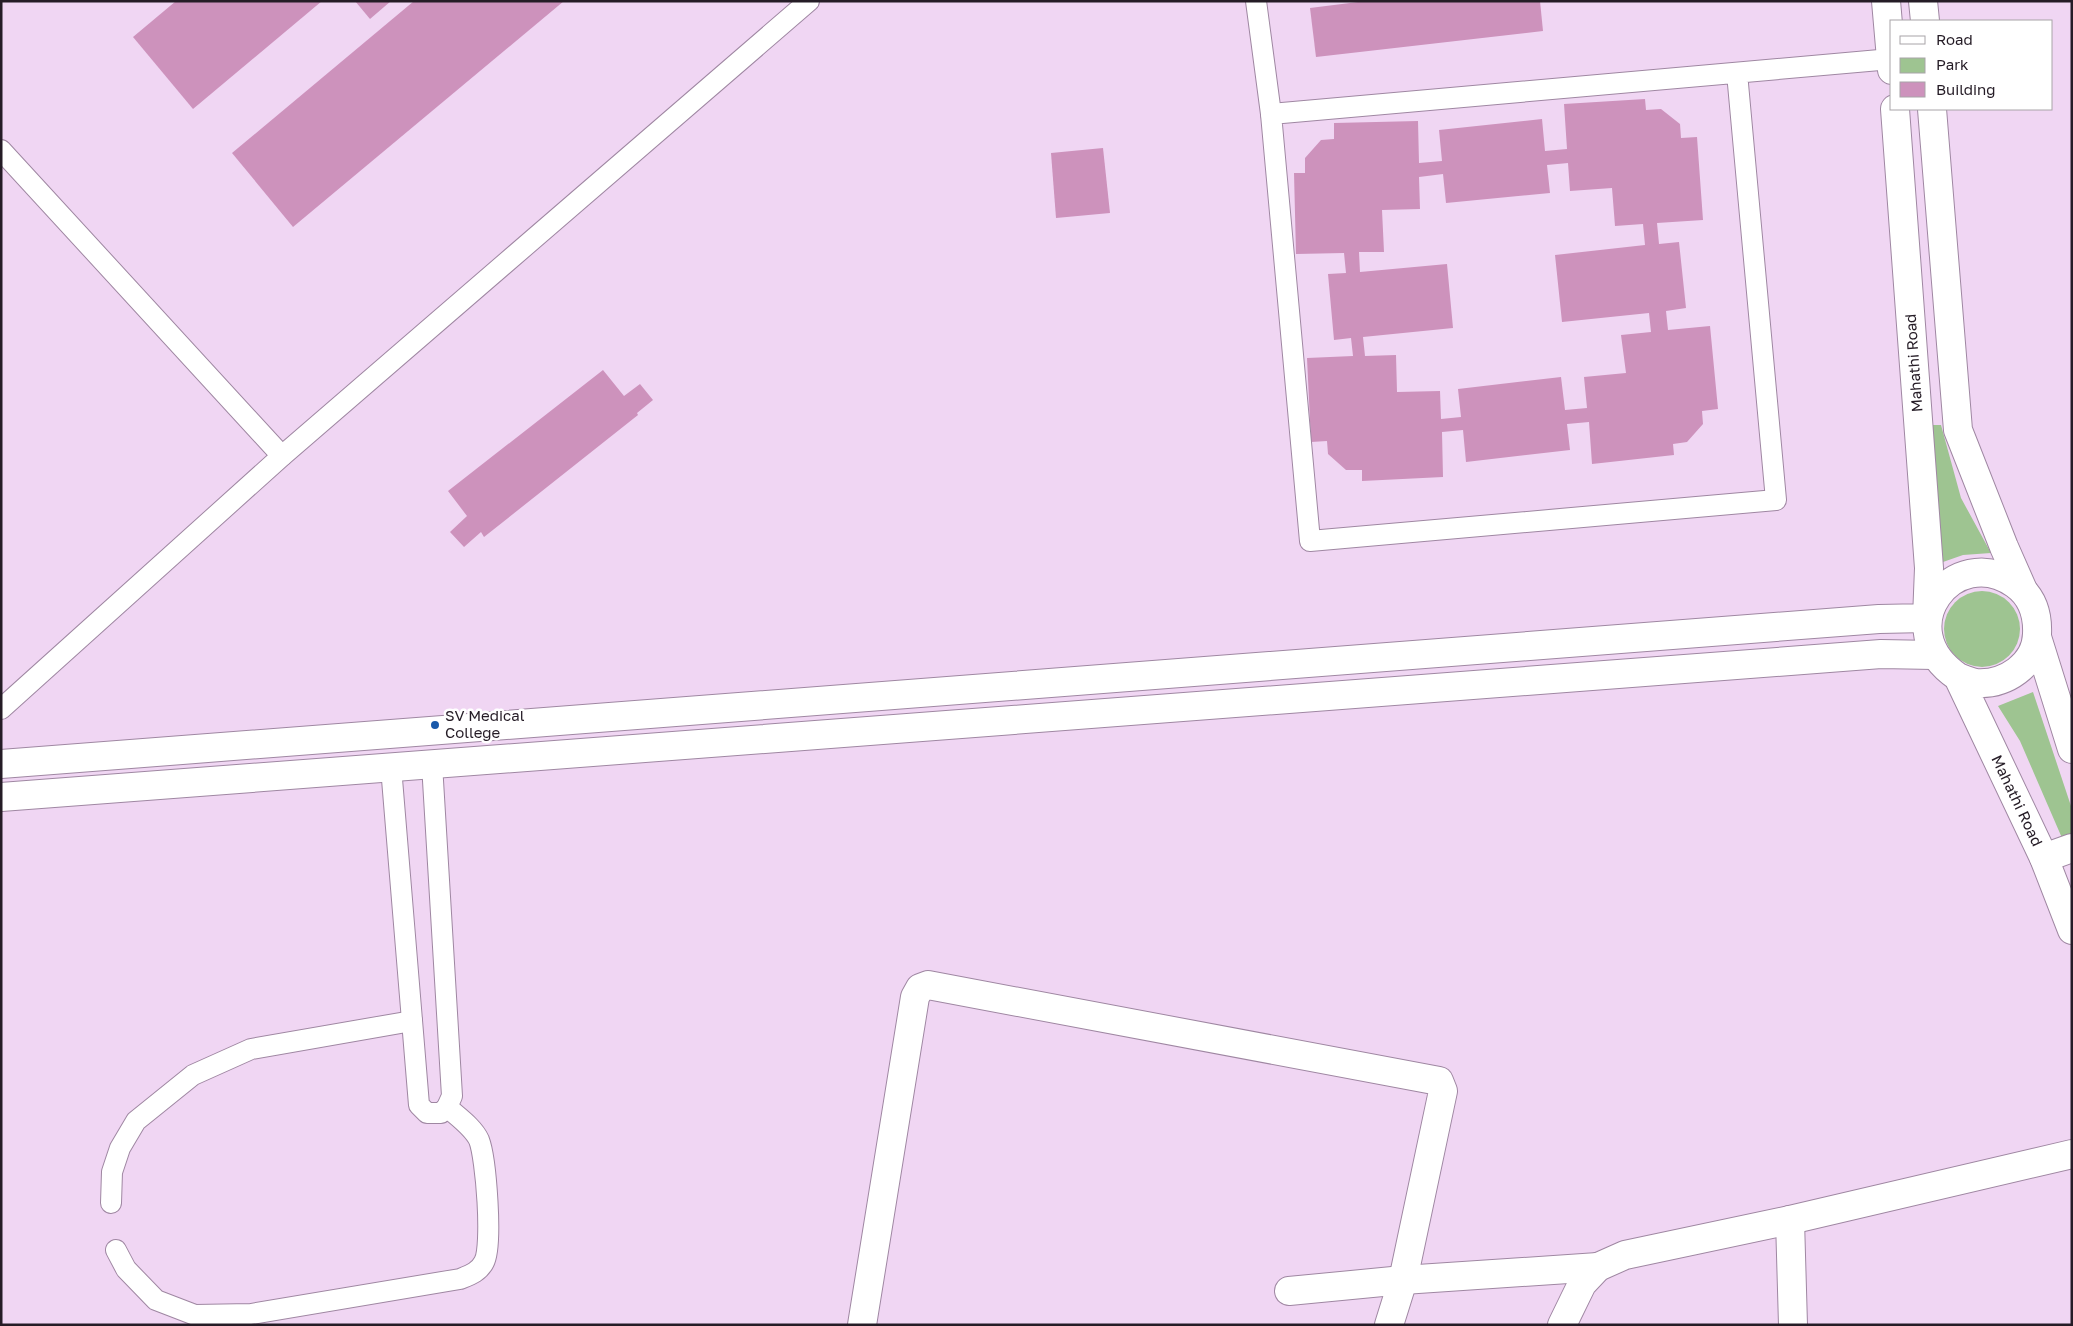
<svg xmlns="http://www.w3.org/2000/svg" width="2073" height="1326" viewBox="0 0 2073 1326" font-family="'Golos Text',sans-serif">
  <rect width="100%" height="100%" fill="#f0d6f3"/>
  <g fill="#9ec491">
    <path d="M1931,425H1941L1961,498L1991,553L1963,555L1943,562Z"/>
    <circle cx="1982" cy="629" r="38"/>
    <path d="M2033,692L2072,809V835L2062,838L2020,741L1998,706Z"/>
  </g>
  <g fill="#cd92bc" fill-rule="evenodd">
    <path d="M176,1H322L193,109L133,37Z"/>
    <path d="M355,1H391L370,19Z"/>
    <path d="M414,1H564L293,227L232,153Z"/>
    <path d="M1366,1H1540L1543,31L1316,57L1310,8Z"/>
    <path d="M1645,99L1646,110L1661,109L1680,124L1681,138L1697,137L1703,220L1657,223L1659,244L1679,242L1686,308L1666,311L1668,330L1710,326L1718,409L1702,411L1703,424L1687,442L1673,444L1674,455L1592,464L1589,422L1567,424L1570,450L1466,462L1463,430L1442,432L1443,477L1362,481V470H1346L1328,454L1327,441L1311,442L1307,358L1353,356L1351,338L1334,340L1328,274L1346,273L1344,253L1296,254L1294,173H1305V158L1321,140L1334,139V123L1418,121L1419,163L1442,161L1439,130L1542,119L1545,151L1567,149L1564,104ZM1568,163L1570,191L1612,188L1615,226L1643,224L1645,245L1555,255L1562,322L1649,313L1651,332L1621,335L1626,373L1584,377L1587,408L1565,410L1561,377L1458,389L1461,417L1441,419L1440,391L1397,392L1396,355L1365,356L1363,337L1453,328L1447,264L1360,272L1359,252H1384L1382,210L1420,209L1419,177L1443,174L1446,203L1550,193L1547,165Z"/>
    <path d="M1103,148L1110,213L1056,218L1051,153Z"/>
    <path d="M603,370L624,396L640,384L653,400L637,413L638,415L484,537L481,532L464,547L450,532L467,516L448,491Z"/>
  </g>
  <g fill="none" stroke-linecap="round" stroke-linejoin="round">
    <g stroke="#9f87a2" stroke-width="22">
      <g id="service">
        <path d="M1256,1L1271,114"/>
        <path d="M1737,73L1776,500L1310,541L1271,114L1891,59"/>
        <path d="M1,150L282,456"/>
        <path d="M1,709L282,456L809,1"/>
        <path d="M391,767L419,1105L427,1113H441L447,1107L452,1096L432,764"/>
        <path d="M111,1203L112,1172L120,1148L136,1121L193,1075L251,1049L412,1021"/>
        <path d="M116,1250L126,1269L156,1300L195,1315L251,1314L460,1279C470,1275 479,1272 484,1262C493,1246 486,1158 479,1140C473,1127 458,1117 447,1107"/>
      </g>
    </g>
    <g stroke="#9f87a2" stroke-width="30">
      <g id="minor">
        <path d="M1790,1220L1793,1325"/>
        <path d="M1289,1291L1403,1280L1598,1267"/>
        <path d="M862,1325L915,997L920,988L928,985L1439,1081L1443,1091L1403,1280L1389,1325"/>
        <path d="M1562,1325L1582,1284L1598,1267L1625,1255L1790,1220L2072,1154"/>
      </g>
    </g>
    <g stroke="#9f87a2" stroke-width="30">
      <g id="tertiary">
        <path d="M1886,1L1892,70"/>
        <path d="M1923,1L1925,21"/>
        <path d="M1932,109L1958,430L2004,547L2023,590"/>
        <path d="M2037,637L2072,749"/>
        <path id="s1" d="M1958,677C1963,679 1970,682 1976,683C2005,685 2036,665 2037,634C2038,613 2032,596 2015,584C1954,541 1887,629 1958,677L2044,858L2072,930"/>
        <path d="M1,764L1879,619L1927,618L1929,568L1895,109"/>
        <path d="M1,797L1881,654L1934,655"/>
        <path d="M2044,858L2072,848"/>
      </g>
    </g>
    <use href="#service" stroke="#fff" stroke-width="20"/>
    <use href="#minor" stroke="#fff" stroke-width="28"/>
    <use href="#tertiary" stroke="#fff" stroke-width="28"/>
  </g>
  <circle fill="#1959aa" stroke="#fff" stroke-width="2" cx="435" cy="725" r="5"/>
  <g text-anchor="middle" stroke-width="5" stroke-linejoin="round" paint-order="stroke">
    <g font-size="15" fill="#251c26" stroke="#fff">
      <text transform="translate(1914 363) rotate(-94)" y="5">Mahathi Road</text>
      <text dy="5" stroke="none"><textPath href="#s1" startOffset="482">Mahathi Road</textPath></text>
    </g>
    <g font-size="15" fill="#251c26" stroke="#fff" text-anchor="start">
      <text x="445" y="721">SV Medical<tspan x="445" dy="17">College</tspan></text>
    </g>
  </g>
  <rect width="2073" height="1326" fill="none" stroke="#251c26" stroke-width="5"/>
  <rect x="1890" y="20" width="162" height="90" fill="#ffffff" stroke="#a8a4a8"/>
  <rect x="1900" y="36" width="25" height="8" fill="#ffffff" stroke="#a8a4a8"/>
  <text x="1936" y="45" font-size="15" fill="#251c26">Road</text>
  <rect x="1900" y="58" width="25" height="15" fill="#9ec491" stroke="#a8a4a8"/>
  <text x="1936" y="70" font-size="15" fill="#251c26">Park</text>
  <rect x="1900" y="82" width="25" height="15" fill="#cd92bc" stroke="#a8a4a8"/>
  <text x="1936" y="95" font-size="15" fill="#251c26">Building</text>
</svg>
